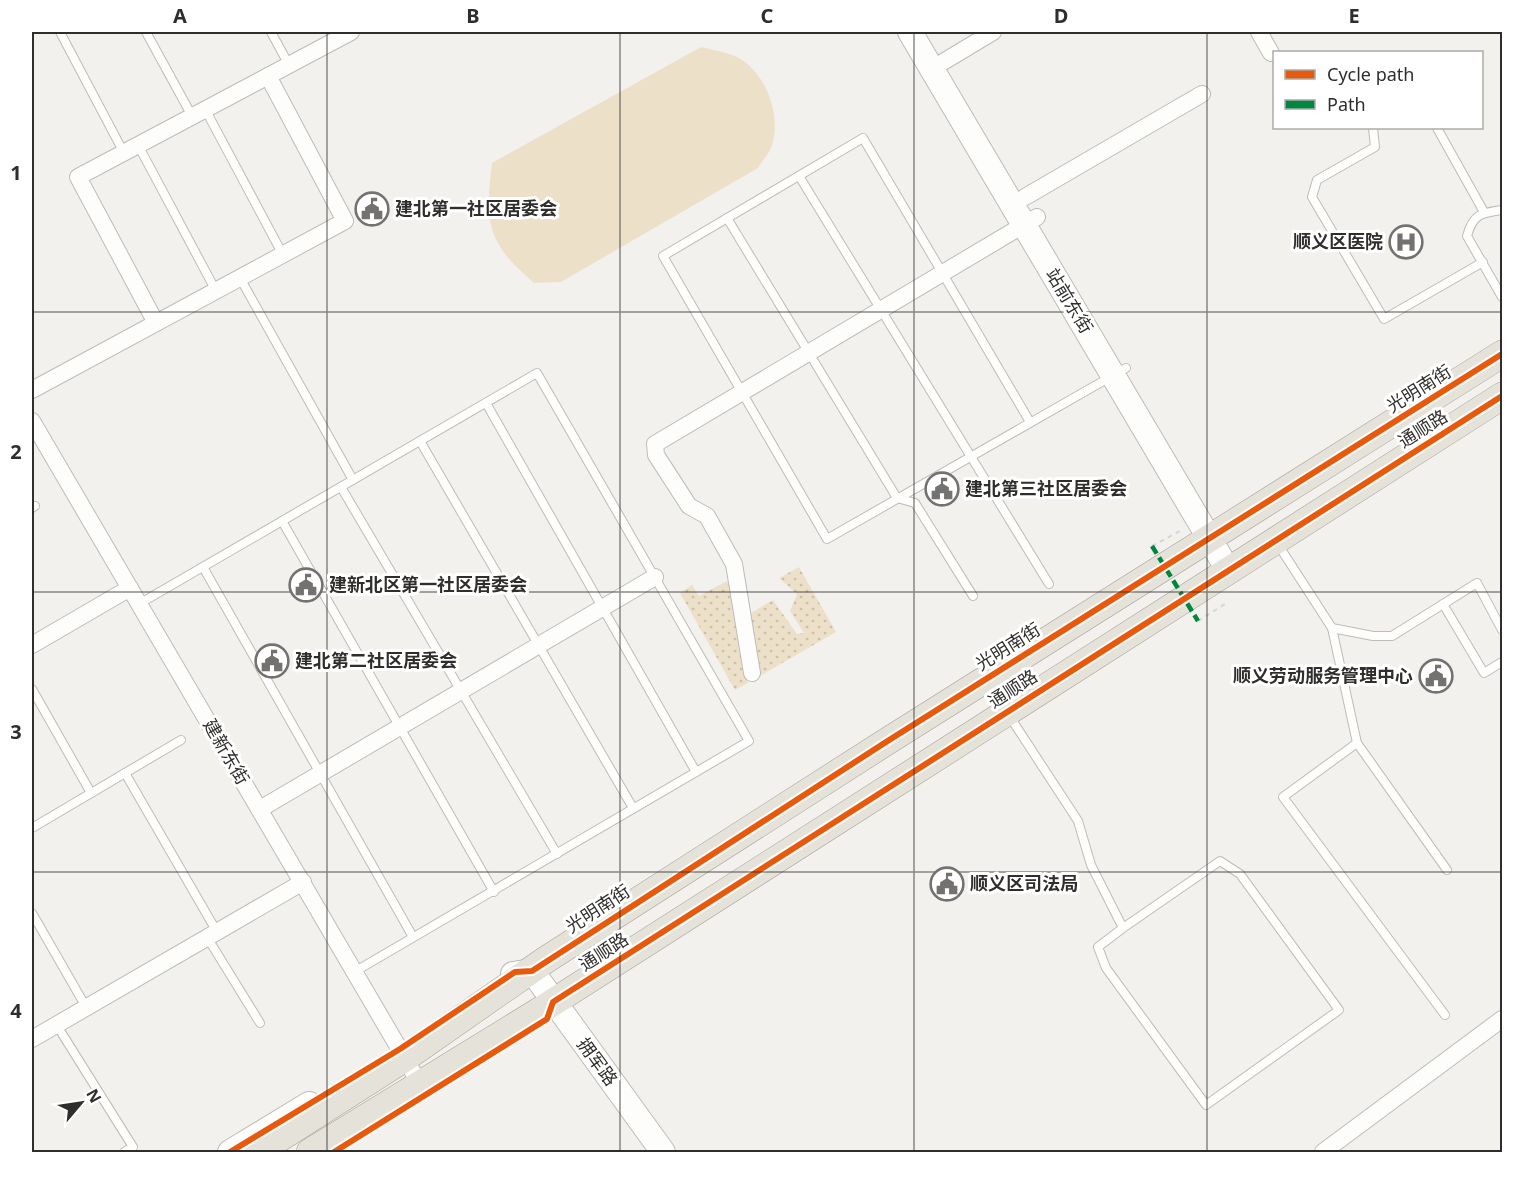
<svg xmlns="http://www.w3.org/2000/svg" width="1534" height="1184" viewBox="0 0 1534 1184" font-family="'Noto Sans','Noto Sans SC',sans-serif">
  <defs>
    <pattern id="garden-dots" width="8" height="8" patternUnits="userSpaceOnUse" patternTransform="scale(1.5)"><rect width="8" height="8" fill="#ede0c9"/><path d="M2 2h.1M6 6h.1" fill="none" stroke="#ccc0ad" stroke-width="1.8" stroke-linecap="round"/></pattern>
  </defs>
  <rect width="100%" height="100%" fill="#f3f1ee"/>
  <path fill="#ede0c9" d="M701,47C713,50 726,52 737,57C765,71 782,115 772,145C770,153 762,161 758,168L561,282L534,283C486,242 485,223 492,163Z"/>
  <g fill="url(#garden-dots)">
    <path d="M799,567L836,632L758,677L751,613L773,600L797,634L804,633L790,611L797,594L779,578Z"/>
    <path d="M727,581L738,611L748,683L735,690L680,593L692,585L699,596Z"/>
  </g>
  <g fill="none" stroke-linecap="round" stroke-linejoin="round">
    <g stroke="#bebcba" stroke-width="10">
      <g id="lane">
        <path d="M60,32L124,153"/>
        <path d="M146,32L192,116"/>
        <path d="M271,32L289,65"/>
        <path d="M205,109L283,255"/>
        <path d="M1373,128L1375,147L1317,180L1312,197L1384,319L1483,262"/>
        <path d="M1437,128L1484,212"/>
        <path d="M138,145L216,291"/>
        <path d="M799,176L1049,584"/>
        <path d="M1502,210C1481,213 1473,214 1467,236L1502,297"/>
        <path d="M727,218L897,498L915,503L973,596"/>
        <path d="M240,278L353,480"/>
        <path d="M486,403L696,772"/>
        <path d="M1030,422L863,138L663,256L827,539L1126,368"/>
        <path d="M420,441L633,808"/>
        <path d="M341,487L557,854"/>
        <path d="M32,508L35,506"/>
        <path d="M282,521L494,892"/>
        <path d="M1277,543L1332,628L1373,636H1392L1477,583L1502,630"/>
        <path d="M203,567L413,937"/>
        <path d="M139,604L537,373L749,741L354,972"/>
        <path d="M1443,604L1484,673L1502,662"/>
        <path d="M1332,628L1357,743L1283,797L1445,1015"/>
        <path d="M32,689L91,793"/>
        <path d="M1008,714L1078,821L1091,865L1123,928L1098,947L1106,968L1206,1105L1339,1010L1240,874L1220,861L1123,928"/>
        <path d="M1357,743L1447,870"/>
        <path d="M125,773L217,932"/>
        <path d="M32,828L181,740"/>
        <path d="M32,913L86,1007"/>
        <path d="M207,937L260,1023"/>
        <path d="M56,1024L133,1147L124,1152"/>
      </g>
    </g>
    <g stroke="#bebcba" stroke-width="18">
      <g id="street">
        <path d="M1259,32L1271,53"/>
        <path d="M943,62L993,32"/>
        <path d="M1025,197L1202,94"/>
        <path d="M156,323L78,177L351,32"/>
        <path d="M32,390L345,221L268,76"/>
        <path d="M32,421L424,1091"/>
        <path d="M32,645L130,588"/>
        <path d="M752,673L734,564L707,516L689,506L656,455L655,444L1037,217"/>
        <path d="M260,809L655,577"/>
        <path d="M32,1039L303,882"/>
        <path d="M1323,1152L1502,1019"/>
      </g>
    </g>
    <g stroke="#bebcba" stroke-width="26">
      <g id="secondary">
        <path d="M910,32L1228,570"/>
        <path d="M513,974L532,971L663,1152"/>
        <path d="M230,1152L309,1104"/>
      </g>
    </g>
    <g stroke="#a8a194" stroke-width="28">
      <g id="primary">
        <path d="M258,1152L405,1058L547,959L886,742L1502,354"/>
        <path d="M310,1152L541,1010L1502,396"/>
      </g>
    </g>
    <g stroke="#d6d6d4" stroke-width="2" stroke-dasharray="4.5 4.5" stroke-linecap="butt">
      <path d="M1152,546L1180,531"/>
      <path d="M1198,621L1225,604"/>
    </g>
    <use href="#lane" stroke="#fdfdfc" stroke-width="8"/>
    <use href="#street" stroke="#fdfdfc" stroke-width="16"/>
    <use href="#secondary" stroke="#fdfdfc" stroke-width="24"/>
    <use href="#primary" stroke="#e5e2da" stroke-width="27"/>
    <path stroke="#00873e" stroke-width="4.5" stroke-dasharray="9 4.5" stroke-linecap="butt" d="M1152,546L1198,621"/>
    <g stroke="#fff" stroke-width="10">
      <g id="cycleway">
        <path d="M230,1152L400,1049L515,972L532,971L886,742L1502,354"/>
        <path d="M334,1152L547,1019L553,1002L1502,396"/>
      </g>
    </g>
    <use href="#cycleway" stroke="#e8590c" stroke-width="6"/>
  </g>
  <path fill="none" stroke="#2f2e2c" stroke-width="1.5" stroke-opacity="0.55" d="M327,32V1152M620,32V1152M914,32V1152M1207,32V1152M32,312H1502M32,592H1502M32,872H1502"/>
  <defs>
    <g id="civic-ring" transform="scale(1.725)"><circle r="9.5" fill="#fff" stroke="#747270" stroke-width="1.5"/><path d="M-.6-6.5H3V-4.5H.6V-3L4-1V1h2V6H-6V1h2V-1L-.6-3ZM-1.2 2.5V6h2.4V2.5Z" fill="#747270"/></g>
    <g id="hospital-ring" transform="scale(1.725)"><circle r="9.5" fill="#fff" stroke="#747270" stroke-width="1.5"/><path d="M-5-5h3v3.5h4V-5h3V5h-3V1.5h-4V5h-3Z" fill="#747270"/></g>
  </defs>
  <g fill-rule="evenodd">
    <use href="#civic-ring" x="372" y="209"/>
    <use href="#hospital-ring" x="1406" y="242"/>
    <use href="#civic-ring" x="942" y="489"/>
    <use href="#civic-ring" x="306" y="585"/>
    <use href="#civic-ring" x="272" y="661"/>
    <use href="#civic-ring" x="1436" y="676"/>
    <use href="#civic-ring" x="947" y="884"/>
  </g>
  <g text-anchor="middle" stroke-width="6" stroke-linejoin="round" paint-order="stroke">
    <g font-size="18" font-weight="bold" fill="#2f2e2c" stroke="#fff" text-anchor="start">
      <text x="395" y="215">建北第一社区居委会</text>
      <text x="1383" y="248" text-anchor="end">顺义区医院</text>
      <text x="965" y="495">建北第三社区居委会</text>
      <text x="329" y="591">建新北区第一社区居委会</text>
      <text x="295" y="667">建北第二社区居委会</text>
      <text x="1413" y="682" text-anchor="end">顺义劳动服务管理中心</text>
      <text x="970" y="890">顺义区司法局</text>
    </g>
    <g font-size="18" fill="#2f2e2c" stroke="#fff">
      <text transform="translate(1069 301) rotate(59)" y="6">站前东街</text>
      <text transform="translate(1419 389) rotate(-32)" y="6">光明南街</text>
      <text transform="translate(1423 429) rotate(-32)" y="6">通顺路</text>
      <text transform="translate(1008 647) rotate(-32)" y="6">光明南街</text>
      <text transform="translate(1013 689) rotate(-33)" y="6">通顺路</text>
      <text transform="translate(226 752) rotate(60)" y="6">建新东街</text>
      <text transform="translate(598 909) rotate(-33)" y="6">光明南街</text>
      <text transform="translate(604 952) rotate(-33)" y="6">通顺路</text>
      <text transform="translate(597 1062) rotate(54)" y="6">拥军路</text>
    </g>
  </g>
  <rect width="1534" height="1184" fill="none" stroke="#ffffff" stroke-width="66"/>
  <rect x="1273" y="51" width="210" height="78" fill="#ffffff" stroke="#acabab" stroke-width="1.5"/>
  <rect x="1285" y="70" width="30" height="9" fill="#e8590c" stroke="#acabab" stroke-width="1.5"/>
  <text x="1327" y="81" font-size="18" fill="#2f2e2c">Cycle path</text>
  <rect x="1285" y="100" width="30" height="9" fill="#00873e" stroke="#acabab" stroke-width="1.5"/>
  <text x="1327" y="111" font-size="18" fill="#2f2e2c">Path</text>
  <g transform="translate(81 1103) rotate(61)" stroke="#ffffff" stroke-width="4.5" paint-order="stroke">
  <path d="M0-4.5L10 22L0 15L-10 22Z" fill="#2f2e2c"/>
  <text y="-9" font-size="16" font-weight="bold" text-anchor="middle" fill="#2f2e2c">N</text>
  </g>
  <rect x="33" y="33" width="1468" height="1118" fill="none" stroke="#2f2e2c" stroke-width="2"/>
  <g font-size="20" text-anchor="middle" font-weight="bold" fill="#2f2e2c">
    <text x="180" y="23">A</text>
    <text x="473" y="23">B</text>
    <text x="767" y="23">C</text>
    <text x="1061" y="23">D</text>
    <text x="1354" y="23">E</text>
    <text x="16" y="180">1</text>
    <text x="16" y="459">2</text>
    <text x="16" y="739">3</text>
    <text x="16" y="1018">4</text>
  </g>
</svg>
